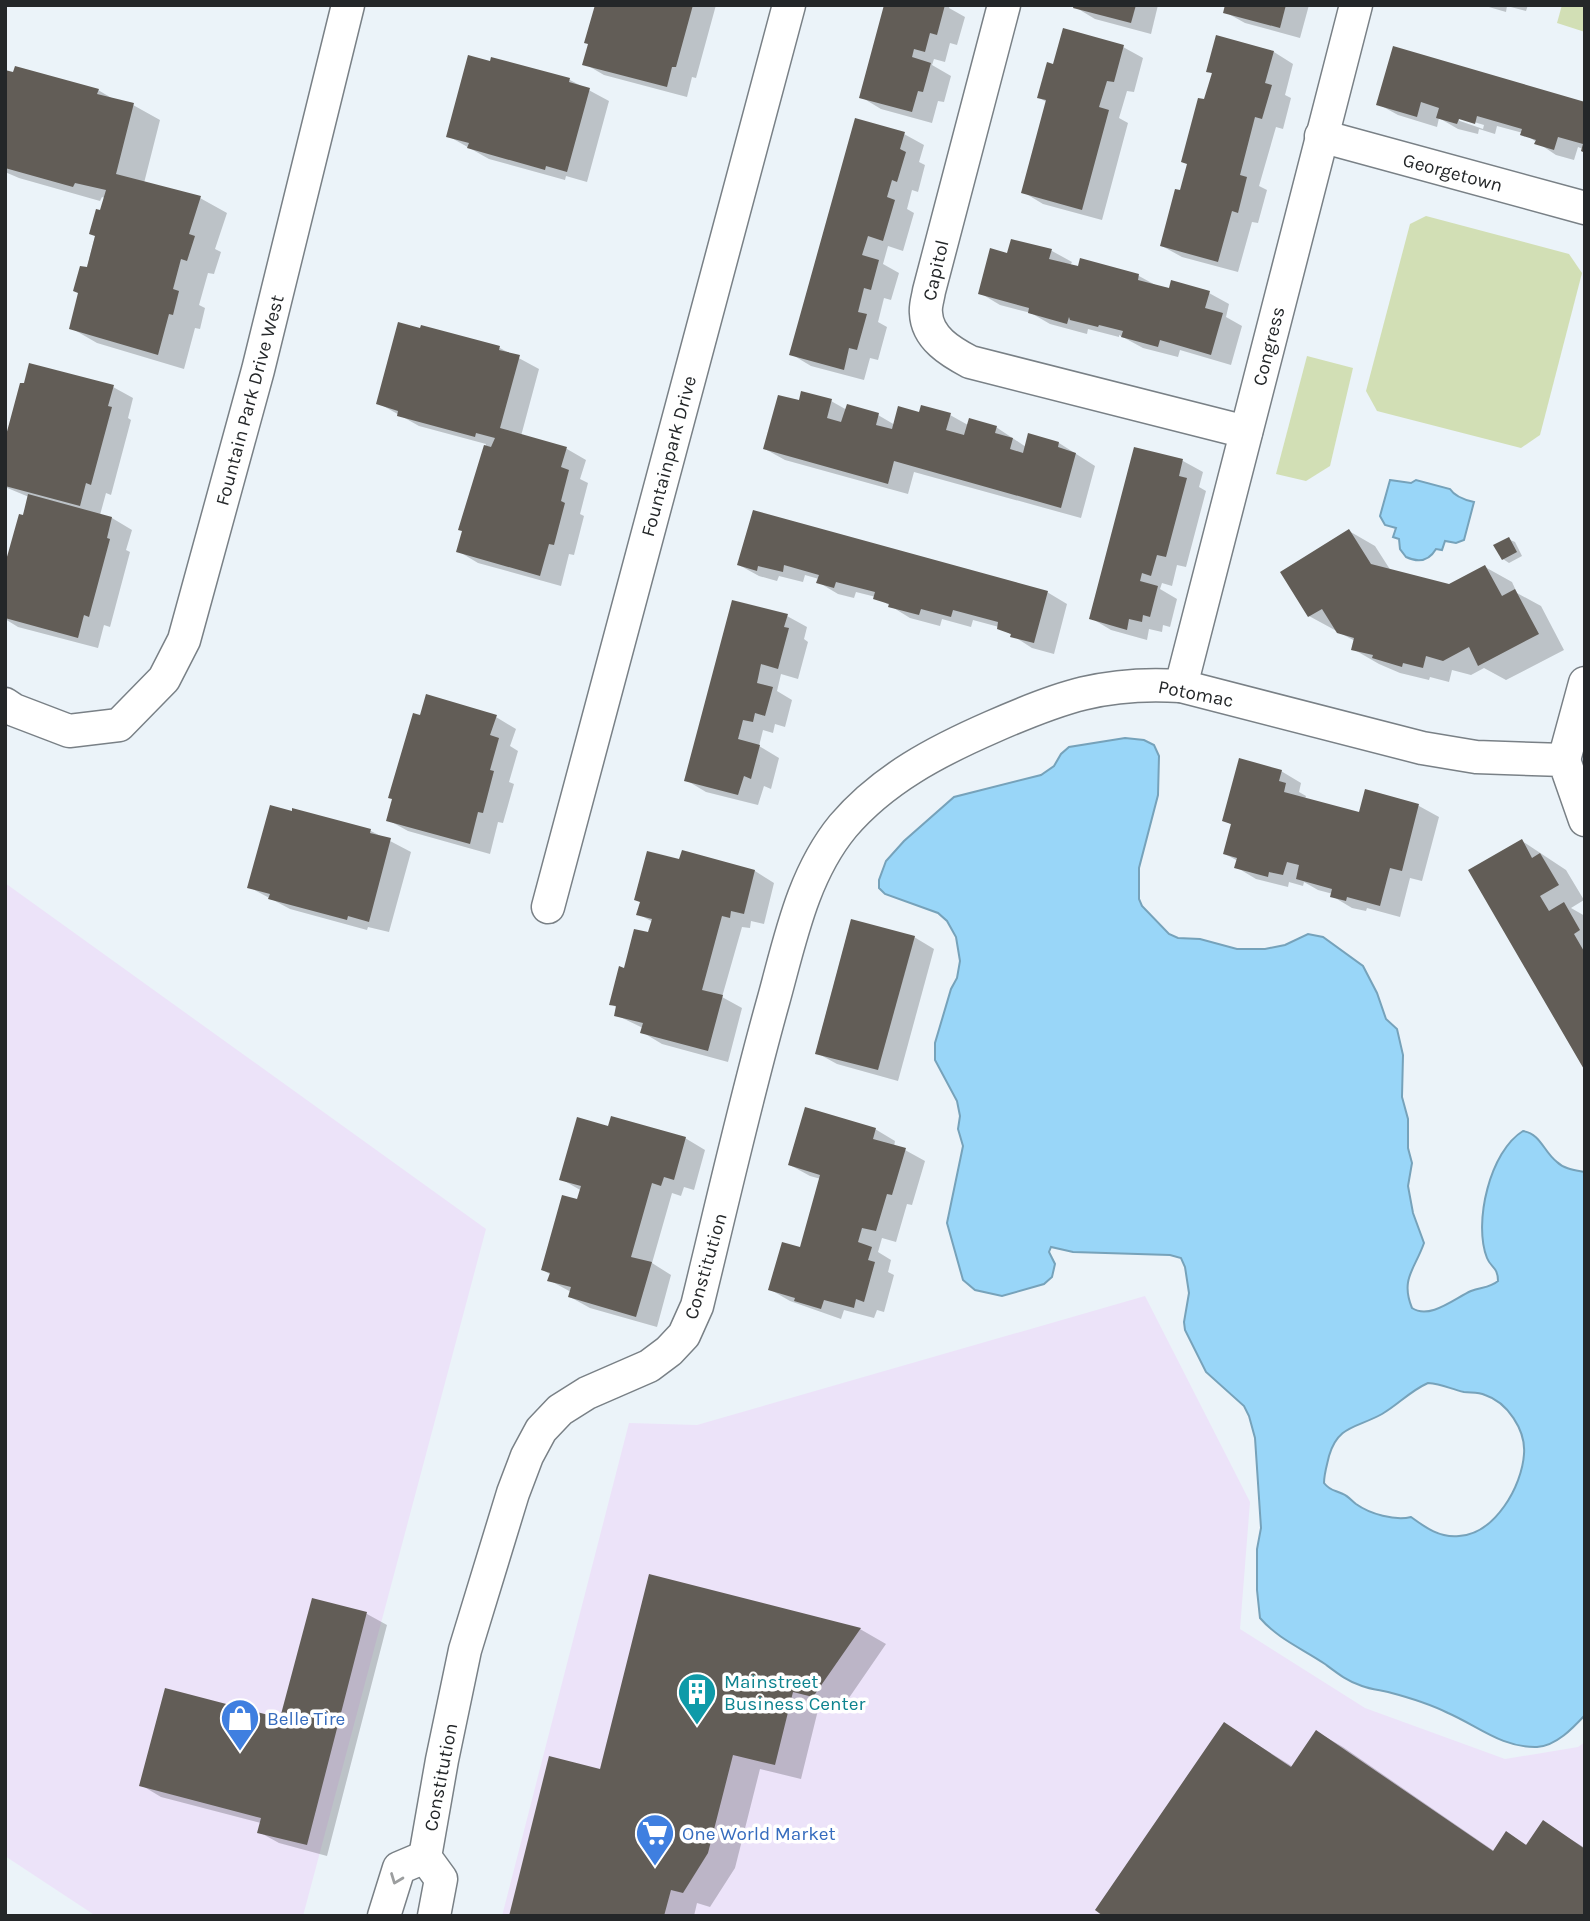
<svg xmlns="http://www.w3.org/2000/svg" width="1590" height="1921" viewBox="0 0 1590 1921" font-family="Karla,sans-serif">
  <rect width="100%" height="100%" fill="#ebf3f9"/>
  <g fill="#ece3f9">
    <path d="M5,883L486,1229L303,1916H96L5,1856Z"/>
    <path d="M1145,1296L1250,1502L1240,1629L1365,1708L1505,1759L1578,1747L1585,1742V1916H502L629,1423L697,1425Z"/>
  </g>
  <g fill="#d2dfb5">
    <path d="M1562,5H1585V32L1557,23Z"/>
    <path d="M1426,216L1569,254L1582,273L1540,435L1521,448L1377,411L1366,391L1410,224Z"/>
    <path d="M1307,356L1353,368L1330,466L1306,481L1276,474Z"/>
  </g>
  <g fill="#99d6f8" stroke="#76a2ba" stroke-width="2" fill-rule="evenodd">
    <path d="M1390,480L1411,483L1416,480L1450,489C1455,497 1465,500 1474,502L1464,540L1456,543L1445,541L1442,550L1436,549C1429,561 1419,563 1406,557L1400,549L1399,539L1393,537L1396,528L1385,525L1380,516Z"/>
    <path d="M1125,738L1144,740L1154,745L1159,756L1158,795L1139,868V899L1142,906L1169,934L1178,938L1200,939L1237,949H1265L1285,945L1308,934L1323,937L1363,966L1377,993L1386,1019L1397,1029L1403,1055L1402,1097L1408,1119V1148L1412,1163L1408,1186L1413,1213L1424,1243C1415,1269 1400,1279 1412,1308C1430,1320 1455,1298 1471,1291C1481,1287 1490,1288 1498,1281C1498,1267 1491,1268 1487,1258C1473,1223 1490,1151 1523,1131C1541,1134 1543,1151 1557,1162C1564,1169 1575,1170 1585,1172V1715C1573,1728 1556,1746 1537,1747C1502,1748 1478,1726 1448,1713C1430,1704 1407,1697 1388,1692C1379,1690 1370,1689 1362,1686C1347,1681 1337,1673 1325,1664C1303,1649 1278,1639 1260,1618L1257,1590V1549L1261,1528L1255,1438L1249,1416L1244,1406L1206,1372L1185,1330L1184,1322L1189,1293L1185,1267L1181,1258L1170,1255L1073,1252L1051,1247L1049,1252L1055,1264L1052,1277L1044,1284L1002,1296L975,1290L963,1280L947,1223L963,1146L958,1129L960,1116L957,1101L935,1060V1043L951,989L957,978L960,961L956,937L947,921L938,913L885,894L879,888V880L886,861L904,841L954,797L1041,775L1054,766L1061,754L1069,747ZM1428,1383C1443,1384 1450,1389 1464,1392C1471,1393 1478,1392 1485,1395C1507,1402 1526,1430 1524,1454C1522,1486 1495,1534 1459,1536C1440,1538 1426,1528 1411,1517C1395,1521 1370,1514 1356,1504C1352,1501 1348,1496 1343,1494C1335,1490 1330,1491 1324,1483C1324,1474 1327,1465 1329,1456C1338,1425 1357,1428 1382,1414C1399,1404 1410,1391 1428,1383Z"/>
  </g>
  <g fill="#0003" fill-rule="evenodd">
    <path d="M596,5H716L696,78L692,77L687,97L604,75L585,64Z"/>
    <path d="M885,5H950L949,8L965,17L957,45L950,43L945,62L934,59L932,65L951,76L944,102L938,101L932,123L881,109L861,97Z"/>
    <path d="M1076,5H1158L1151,34L1095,19L1075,7Z"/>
    <path d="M1227,5H1309L1300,38L1245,23L1225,12Z"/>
    <path d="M1482,5H1528L1526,11L1507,6L1506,12Z"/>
    <path d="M1123,47L1143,58L1134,92L1127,91L1119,118L1128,123L1102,220L1043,204L1023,192L1047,102L1039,98L1055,67Z"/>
    <path d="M1394,48L1585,103L1583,149L1578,147L1574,160L1556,155L1523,133L1497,126L1495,134L1479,129L1478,134L1458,129L1439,118L1437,127L1398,115L1378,104ZM1454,116L1484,125L1483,129L1460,121Z"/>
    <path d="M1274,52L1293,64L1285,95L1291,98L1283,129L1276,127L1259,186L1267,190L1258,223L1252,222L1238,272L1182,257L1162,246L1181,192L1213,74L1208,71Z"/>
    <path d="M492,59L570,80L609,101L587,182L566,176L565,180L489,159L448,136Z"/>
    <path d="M5,72L98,90L115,100L133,105L160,120L144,183L200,198L227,213L215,249L221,252L214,274L208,273L199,305L205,308L200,329L195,328L184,369L97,343L71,328L105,198L102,197L100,201L19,178L5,172Z"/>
    <path d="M904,134L924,145L919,162L925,165L918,192L912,190L907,209L914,213L903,251L888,246L883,264L899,273L891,300L884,298L878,322L887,327L878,360L870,358L864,380L811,366L791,354Z"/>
    <path d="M1012,241L1052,251L1072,262L1070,266L1139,276L1159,287L1209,293L1229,304L1226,317L1242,326L1231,365L1180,350L1178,357L1143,348L1119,335V337L1088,329L1087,334L1050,324L1031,313L1000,305L980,293L1008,255Z"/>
    <path d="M500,348L539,369L521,436L567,449L586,460L580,479L588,483L580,514L584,516L574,555L569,554L561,586L478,563L458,551L464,531L460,529L486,444L419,426L378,403Z"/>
    <path d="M113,387L133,398L128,418L131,420L111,495L106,493L100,515L112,518L132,530L126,550L130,552L110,627L104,625L98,648L18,627L5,619V570L29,497L5,487V446Z"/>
    <path d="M831,401L847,410L878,415L895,425L920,414L950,415L968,425L996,427L1026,447L1059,443L1095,466L1081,518L914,472L908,494L785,460L765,449L800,402Z"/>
    <path d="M1135,449L1183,461L1203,472L1199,487L1206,491L1186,567L1177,565L1172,586L1162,583L1160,589L1177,599L1170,627L1163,625L1162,632L1149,629L1147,640L1111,630L1091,618Z"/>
    <path d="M754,512L1047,592L1067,604L1054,654L1032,648L999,627L973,620L971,627L942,619L940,626L910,618L876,597L856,592L854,598L838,594L818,582L819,579L805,575L803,582L779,576L777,581L759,576L739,565Z"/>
    <path d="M1349,531L1375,546L1391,571L1449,586L1485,567L1512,582L1517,593L1541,606L1564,650L1506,680L1484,668L1471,675L1452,670L1449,682L1430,677L1429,680L1400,673L1379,664L1353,649L1355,641L1309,616Z"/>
    <path d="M1508,539L1515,542L1522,556L1509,563L1503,559Z"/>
    <path d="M787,616L807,627L804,639L808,642L798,679L781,674L777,691L792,700L785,727L775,724L773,733L763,730L759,746L779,758L771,789L764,786L758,805L706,792L686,780Z"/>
    <path d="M496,717L516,729L510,746L518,751L509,782L514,784L503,823L498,822L490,854L408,831L388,820Z"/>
    <path d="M1281,771L1301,783L1299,792L1306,796L1305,799L1360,814L1419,806L1439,817L1422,881L1410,878L1400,917L1367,908L1366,911L1352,908L1332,896L1333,894L1318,890L1304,882L1303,886L1289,882L1288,887L1256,879L1236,867L1238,861L1225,854L1232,825L1224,820Z"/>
    <path d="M294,810L371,831L411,852L389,932L368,927L367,930L290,909L249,887Z"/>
    <path d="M1522,841L1566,870L1584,900L1571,908L1585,916V1068Z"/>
    <path d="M681,862L755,871L774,883L764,924L751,921L750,928L742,927L722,997L742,1008L728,1062L662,1044L642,1032L643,1028L616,1015L618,1008L611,1004L625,970L649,934L653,922L638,914Z"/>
    <path d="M914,937L934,949L898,1081L837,1064L817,1053Z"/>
    <path d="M609,1128L685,1138L705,1150L694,1190L684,1187L681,1196L672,1193L652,1263L671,1275L657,1327L590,1308L570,1297L571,1292L549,1280L551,1275L543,1270L579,1202L582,1191L561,1179Z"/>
    <path d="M875,1129L895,1141L894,1147L905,1150L925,1161L912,1205L907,1204L896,1242L882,1238L878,1252L891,1260L888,1272L894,1275L884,1312L877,1310L874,1318L844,1310L841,1319L790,1301L771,1290L801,1249L821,1179L810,1176L790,1165Z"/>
    <path d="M650,1576L860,1629L886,1644L840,1711L819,1706L801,1779L760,1769L735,1868L710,1907L697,1903L694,1916H511L601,1771Z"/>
    <path d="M313,1600L367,1614L387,1625L327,1856L279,1843L259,1832L261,1823L161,1797L141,1785L281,1721Z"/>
    <path d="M1225,1724L1293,1767L1317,1732L1343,1747L1494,1851L1507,1833L1528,1846L1544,1823L1585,1848V1916H1106Z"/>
  </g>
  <g fill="#625d57">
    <path d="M595,5H693L676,67H672L667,87L582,65L588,44L584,43Z"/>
    <path d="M884,5H945L937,35L930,33L925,52L914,49L912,57L931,63L923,92L918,91L912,112L859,98Z"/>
    <path d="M1074,5H1136L1131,23L1073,8Z"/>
    <path d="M1225,5H1286L1280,28L1223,13Z"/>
    <path d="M1063,28L1124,45L1114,82L1107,81L1099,107L1109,110L1082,210L1021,193L1046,100L1037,98L1047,62L1053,64Z"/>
    <path d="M1216,35L1274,51L1265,83L1272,85L1262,119L1255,117L1240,175L1247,177L1238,213L1232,211L1218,262L1160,246L1175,189L1180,190L1187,164L1181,162L1198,98L1204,99L1212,73L1206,72Z"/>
    <path d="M1393,46L1585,102V153L1581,151L1583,144L1558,137L1554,150L1534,144L1536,140L1520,135L1522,129L1477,116L1475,124L1459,119L1457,124L1436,118L1439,108L1421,102L1417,117L1376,105Z"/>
    <path d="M468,55L490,61L491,57L570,78L569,82L590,88L567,172L546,166L545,170L467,148L469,143L446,137Z"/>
    <path d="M15,66L99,89L97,94L134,103L116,174L201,196L189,234L195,236L187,261L181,259L173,289L179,291L173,315L169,314L158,355L69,329L78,293L73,291L80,266L87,267L95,236L89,234L96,209L100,210L106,190L75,183L73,187L5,168V70L13,72Z"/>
    <path d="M855,118L905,132L900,149L906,152L897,182L892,180L887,197L895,200L883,241L868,236L862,255L879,260L871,290L864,288L858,312L867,314L857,350L849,348L844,370L789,355Z"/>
    <path d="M1011,239L1052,249L1049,259L1078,266L1080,258L1139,274L1138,280L1169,288L1171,280L1210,291L1205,308L1223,313L1211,355L1160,340L1158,347L1121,337L1123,331L1099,325L1098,327L1070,320L1069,317L1067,324L1028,313L1029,308L978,294L990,248L1007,253Z"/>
    <path d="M398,322L420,328L421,325L500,346L499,350L520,355L500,428L567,447L561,467L569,470L561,501L565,503L554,545L549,544L540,576L456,552L462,531L458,530L484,445L491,447L495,438L476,433L475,437L397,416L398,411L376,404Z"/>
    <path d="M29,363L114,385L108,406L112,407L91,485L86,483L80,506L5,486V439L20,383H24Z"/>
    <path d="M801,391L832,399L827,418L841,422L847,404L879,413L876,425L892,429L898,406L919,412L921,405L951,413L946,430L964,435L969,418L997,426L995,433L1013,438L1010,449L1023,453L1028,433L1059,442L1058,447L1076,453L1061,508L894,461L888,484L763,449L778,395L799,400Z"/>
    <path d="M1134,447L1183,459L1179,476L1187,478L1166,557L1157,555L1151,576L1142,573L1140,581L1158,586L1150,617L1143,615L1142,622L1129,619L1127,630L1089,619Z"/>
    <path d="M28,494L112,517L107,538L110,539L89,617L84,615L78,638L5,618V564L19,514L23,515Z"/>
    <path d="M753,510L1048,591L1034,643L1010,637L1011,634L997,629L998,622L953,610L951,617L921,609L919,615L888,607L889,604L873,599L875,592L836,582L834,588L816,583L819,575L784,565L783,572L758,566L757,571L737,565Z"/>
    <path d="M1349,529L1371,564L1449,584L1485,565L1502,596L1515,589L1539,634L1478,666L1469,647L1443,661L1426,656L1423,668L1403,663L1402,667L1372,658L1373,655L1351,650L1354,638L1337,633L1322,609L1308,617L1280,572Z"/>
    <path d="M1509,537L1517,552L1502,560L1493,545Z"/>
    <path d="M732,600L788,614L784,627L789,628L778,669L761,664L757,683L773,687L765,716L755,713L753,722L743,720L738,739L760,745L751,779L744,776L738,795L684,781Z"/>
    <path d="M426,694L497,715L490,735L499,738L490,770L494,771L483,813L478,812L470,844L386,821L392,799L388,798L413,713L420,715Z"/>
    <path d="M1239,758L1282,770L1279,781L1286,783L1284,792L1359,812L1365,789L1419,804L1402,871L1390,868L1380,906L1347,897L1346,901L1330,897L1332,889L1296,879L1299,865L1287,862L1283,875L1269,872L1268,877L1234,868L1237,858L1223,854L1231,824L1222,821Z"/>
    <path d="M270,805L292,811V808L371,829L370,833L391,838L369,922L348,916L347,920L268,899L270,894L247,888Z"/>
    <path d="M1522,839L1532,858L1540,853L1559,885L1540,896L1549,911L1564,902L1580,930L1574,934L1585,953V1071L1468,870Z"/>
    <path d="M682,850L755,870L744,914L731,911L730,918L722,916L702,990L723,995L708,1051L640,1033L643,1023L614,1016L616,1006L609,1005L619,966L624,968L634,929L648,932L652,919L636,915L640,902L634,900L647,851L679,859Z"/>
    <path d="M851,919L915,936L878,1070L815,1054Z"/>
    <path d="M805,1107L876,1128L873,1139L906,1148L892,1195L887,1194L876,1231L862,1228L858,1242L872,1247L868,1260L875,1262L864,1302L856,1299L854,1308L824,1300L821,1309L794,1301L795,1298L768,1290L782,1242L800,1247L820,1175L788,1165Z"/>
    <path d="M611,1116L686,1137L674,1180L664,1177L661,1186L652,1183L631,1257L652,1262L636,1317L568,1297L571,1287L547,1281L550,1273L541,1270L562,1195L577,1199L581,1186L559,1180L577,1117L608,1126Z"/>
    <path d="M649,1574L861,1628L813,1697L793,1692L775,1765L733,1755L708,1853L683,1893L671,1890L664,1916H509L549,1756L600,1769Z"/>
    <path d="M312,1598L367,1612L307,1845L257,1833L261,1818L139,1786L165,1688L280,1718Z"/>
    <path d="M1224,1722L1291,1767L1316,1730L1493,1851L1506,1831L1526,1845L1543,1820L1585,1849V1916H1103L1095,1910Z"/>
  </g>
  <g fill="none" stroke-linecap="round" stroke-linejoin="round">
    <g stroke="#798086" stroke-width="35">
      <g id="minor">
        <path d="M1004,5L929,291C928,298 925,306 926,313C927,338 951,352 970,362L1246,432"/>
        <path d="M1321,136L1585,208"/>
        <path d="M1181,686L1356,5"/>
        <path d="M5,704L14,710L69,731L119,725L164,679L184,640L258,370L348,5"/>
        <path d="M1564,760L1585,683"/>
        <path d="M548,907L789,5"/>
        <path d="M384,1916L399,1868L425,1857"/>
        <path d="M434,1916L441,1879L425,1857L442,1760L465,1650L513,1493L527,1456L541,1430L560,1410L587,1393L649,1366L669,1351L684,1335L697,1306C722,1204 745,1102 773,1002C790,941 802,876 843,826C883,779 937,751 992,727C1060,697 1105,681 1181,686L1422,748L1476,757L1564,760L1585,820"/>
      </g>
    </g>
    <use href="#minor" stroke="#fff" stroke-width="32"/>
  </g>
  <defs><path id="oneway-chevron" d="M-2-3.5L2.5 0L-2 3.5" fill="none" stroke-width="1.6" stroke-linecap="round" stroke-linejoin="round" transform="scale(1.75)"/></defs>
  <use stroke="#9c9e9f" href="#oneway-chevron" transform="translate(396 1879) rotate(111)"/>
  <defs>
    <g id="building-pin" transform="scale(2.0125)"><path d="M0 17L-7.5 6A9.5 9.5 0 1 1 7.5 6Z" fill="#0f9aa8" stroke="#fff"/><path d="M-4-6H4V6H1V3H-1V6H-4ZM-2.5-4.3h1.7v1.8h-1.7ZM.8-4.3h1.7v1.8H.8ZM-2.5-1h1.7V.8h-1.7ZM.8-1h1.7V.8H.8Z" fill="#fff"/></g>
    <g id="shop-pin" transform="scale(2.0125)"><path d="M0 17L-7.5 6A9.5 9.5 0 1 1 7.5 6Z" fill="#3f7fe0" stroke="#fff"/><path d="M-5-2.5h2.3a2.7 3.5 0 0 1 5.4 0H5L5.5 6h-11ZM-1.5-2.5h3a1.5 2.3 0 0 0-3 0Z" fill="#fff"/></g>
    <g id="supermarket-pin" transform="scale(2.0125)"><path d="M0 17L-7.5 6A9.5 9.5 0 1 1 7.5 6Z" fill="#3f7fe0" stroke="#fff"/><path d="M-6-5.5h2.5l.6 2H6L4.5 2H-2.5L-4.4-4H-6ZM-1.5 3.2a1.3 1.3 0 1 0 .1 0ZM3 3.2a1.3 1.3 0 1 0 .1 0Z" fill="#fff"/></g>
  </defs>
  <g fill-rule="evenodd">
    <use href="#building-pin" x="697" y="1692"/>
    <use href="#shop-pin" x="240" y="1718"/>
    <use href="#supermarket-pin" x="655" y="1833"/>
  </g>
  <g text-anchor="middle" stroke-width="7" stroke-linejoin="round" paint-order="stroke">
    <g font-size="19" fill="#242729" stroke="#fff">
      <text transform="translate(1453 172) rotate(15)" y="7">Georgetown</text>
      <text transform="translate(935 270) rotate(-77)" y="7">Capitol</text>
      <text transform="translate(1268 346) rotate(-76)" y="7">Congress</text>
      <text transform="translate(249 400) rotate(-75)" y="7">Fountain Park Drive West</text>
      <text transform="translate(668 456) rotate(-75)" y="7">Fountainpark Drive</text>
      <text transform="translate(1196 693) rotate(11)" y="7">Potomac</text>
      <text transform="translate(705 1266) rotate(-74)" y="7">Constitution</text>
      <text transform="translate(440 1777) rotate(-79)" y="7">Constitution</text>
    </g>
    <g font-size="19" fill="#0d838f" stroke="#fff" text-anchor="start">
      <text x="724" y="1688">Mainstreet<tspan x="724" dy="22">Business Center</tspan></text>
    </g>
    <g font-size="19" fill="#366cbe" stroke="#fff" text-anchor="start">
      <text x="267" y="1725">Belle Tire</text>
      <text x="682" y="1840">One World Market</text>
    </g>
  </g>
  <rect width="1590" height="1921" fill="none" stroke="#242729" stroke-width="14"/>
</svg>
